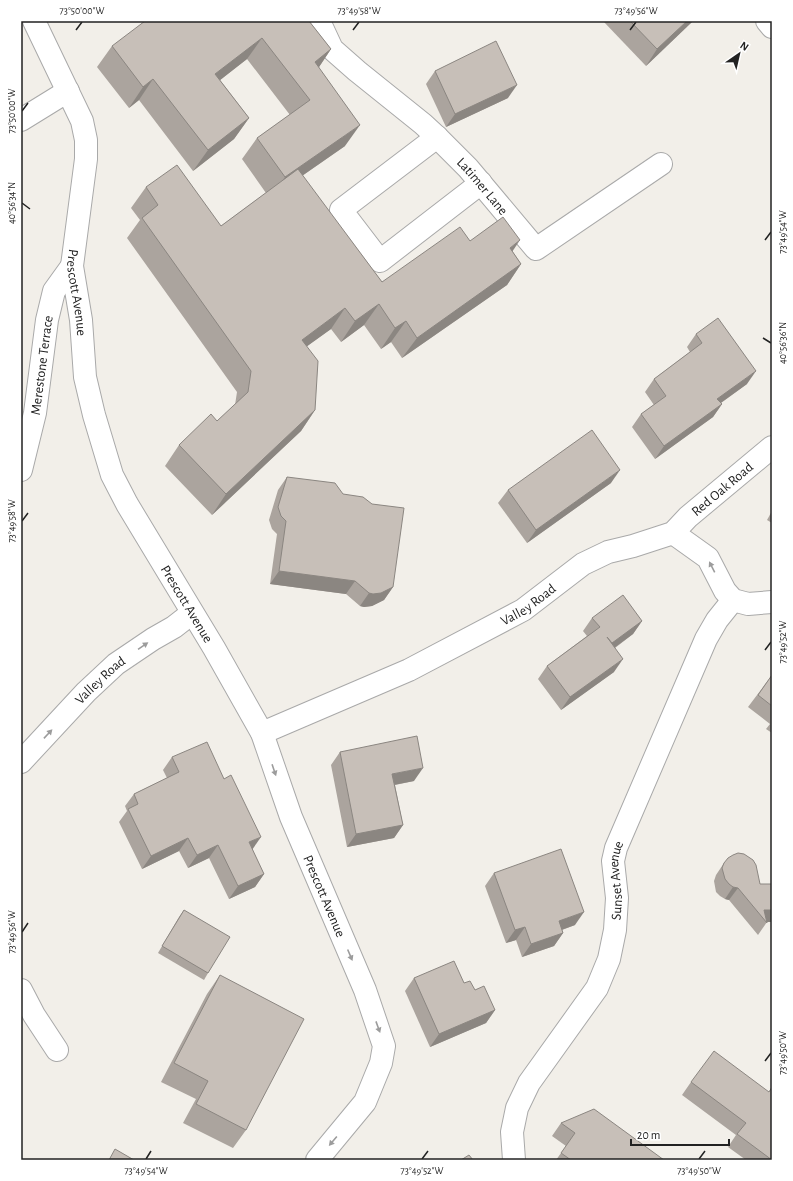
<svg xmlns="http://www.w3.org/2000/svg" width="793" height="1181" viewBox="0 0 793 1181" font-family="'Alegreya Sans',sans-serif">
  <rect width="100%" height="100%" fill="#f2efe9"/>
  <g fill="none" stroke-linecap="round" stroke-linejoin="round">
    <g stroke="#a9a9a9" stroke-width="24">
      <g id="minor">
        <path id="s1" d="M34,21L82,121L86,140V159L72,266L81,320L85,377L94,415L112,475L127,504L214,648L262,733L291,817L365,990L384,1046L381,1063L365,1102L317,1160"/>
        <path id="s2" d="M319,21L332,49L357,71L423,124L437,137L468,168L536,249L661,164"/>
        <path d="M767,21L772,27"/>
        <path d="M21,120L68,91"/>
        <path d="M437,137L341,210L380,261L481,183"/>
        <path id="s3" d="M21,470L35,413L47,320L54,291L72,266"/>
        <path d="M673,533L708,558L725,591L733,600L748,604L772,602"/>
        <path id="s4" d="M262,733L409,670L523,610L583,564L608,552L633,546L673,533L688,517L772,447"/>
        <path id="s5" d="M21,762L86,692L116,664L153,639L174,627L192,613"/>
        <path d="M21,990L34,1015L57,1050"/>
        <path id="s6" d="M514,1160L512,1132L517,1108L529,1083L597,988L609,959L615,930L617,898L613,861L616,848L706,639L717,620L733,600"/>
      </g>
    </g>
    <use href="#minor" stroke="#fff" stroke-width="22"/>
  </g>
  <g fill="#aba49e">
    <path d="M309,21L331,49L319,67L345,146L302,176L382,282L470,241L513,252L521,264L507,285L402,358L391,342L381,349L364,325L341,342L331,329L307,346L315,410L301,431L212,515L165,466L179,445L217,421L235,405L237,392L127,238L140,220L131,208L146,187L221,226L266,193L242,159L257,138L290,115L247,59L220,80L249,118L234,139L193,171L139,100L129,108L97,67L112,46Z"/>
    <path d="M603,21H693L646,66Z"/>
    <path d="M435,71L508,98L446,127L426,84Z"/>
    <path d="M696,334L747,384L721,403L722,404L713,417L655,459L632,427L641,414L654,405L645,392L654,379L690,352L687,347Z"/>
    <path d="M287,477L393,587L384,600L372,606L364,607L360,606L346,594L270,584L277,534L272,529L269,520L278,490Z"/>
    <path d="M611,483L527,543L498,503L508,490Z"/>
    <path d="M772,511V523L767,520Z"/>
    <path d="M592,618L642,621L633,634L615,648L614,672L561,710L538,679L547,666L587,636L583,631Z"/>
    <path d="M772,675V733L766,729L770,724L748,707Z"/>
    <path d="M340,752L414,781L395,785L403,825L394,838L347,847L331,765Z"/>
    <path d="M172,757L252,849L264,874L255,887L229,899L209,858L188,868L179,851L142,869L119,822L127,811L125,806L134,794L167,778L163,770Z"/>
    <path d="M724,863L760,884H772V922H767L758,935L729,900L725,899L720,896L716,892L714,881L716,875Z"/>
    <path d="M494,873L575,925L562,930L563,933L554,946L522,957L516,940L506,943L485,886Z"/>
    <path d="M184,910L208,973L204,980L158,953L179,917Z"/>
    <path d="M220,975L246,1130L233,1148L183,1123L196,1099L161,1082L207,994Z"/>
    <path d="M414,978L464,983L475,990L495,1010L486,1023L430,1047L405,991Z"/>
    <path d="M691,1082L769,1092L772,1160H746L728,1147L736,1135L682,1095Z"/>
    <path d="M561,1123L664,1160H556L566,1146L552,1136Z"/>
  </g>
  <g fill="#8b8681">
    <path d="M687,21H693L646,66L657,49Z"/>
    <path d="M262,38L247,59L201,95L215,74Z"/>
    <path d="M331,49L317,70L315,62Z"/>
    <path d="M153,79L139,100L129,108L143,87Z"/>
    <path d="M517,85L508,98L446,127L455,114Z"/>
    <path d="M249,118L234,139L193,171L208,150Z"/>
    <path d="M360,125L345,146L270,198L285,177Z"/>
    <path d="M520,240L506,261L510,248Z"/>
    <path d="M521,264L507,285L402,358L417,338Z"/>
    <path d="M379,304L364,325L341,342L355,321Z"/>
    <path d="M345,308L331,329L288,360L302,340Z"/>
    <path d="M406,321L391,342L381,349L395,328Z"/>
    <path d="M756,371L747,384L708,412L717,399Z"/>
    <path d="M722,404L713,417L655,459L664,446Z"/>
    <path d="M315,410L301,431L212,515L226,494Z"/>
    <path d="M620,470L611,483L527,543L536,530Z"/>
    <path d="M279,571L355,581L346,594L270,584Z"/>
    <path d="M393,587L384,600L372,606L364,607L360,606L369,593Z"/>
    <path d="M642,621L633,634L603,656L612,643Z"/>
    <path d="M623,659L614,672L561,710L570,697Z"/>
    <path d="M423,768L414,781L383,787L392,774Z"/>
    <path d="M403,825L394,838L347,847L356,834Z"/>
    <path d="M261,837L252,850L249,842Z"/>
    <path d="M188,838L179,851L142,869L151,856Z"/>
    <path d="M218,845L209,858L188,868L197,855Z"/>
    <path d="M264,874L255,887L229,899L238,886Z"/>
    <path d="M733,887L738,888L729,900L725,899Z"/>
    <path d="M764,910H772V922H766Z"/>
    <path d="M584,912L575,925L550,934L559,921Z"/>
    <path d="M525,927L516,940L506,943L515,930Z"/>
    <path d="M563,933L554,946L522,957L531,944Z"/>
    <path d="M495,1010L486,1023L430,1047L439,1034Z"/>
  </g>
  <g fill="#c7bfb8" stroke="#8b8681">
    <path d="M145,21H309L331,49L315,62L360,125L285,177L257,138L310,100L262,38L215,74L249,118L208,150L153,79L143,87L112,46Z"/>
    <path d="M630,21H687L657,49Z"/>
    <path d="M496,41L517,85L455,114L435,71Z"/>
    <path d="M177,165L221,226L298,169L382,282L460,227L470,241L503,217L520,240L510,248L521,264L417,338L406,321L395,328L379,304L355,321L345,308L302,340L318,361L315,410L226,494L179,445L211,414L217,421L248,392L251,371L142,218L158,205L146,187Z"/>
    <path d="M718,318L756,371L717,399L722,404L664,446L641,414L666,396L654,379L702,343L696,334Z"/>
    <path d="M592,430L620,470L536,530L508,490Z"/>
    <path d="M287,477L335,483L343,494L363,497L372,504L404,508L393,587L381,593L373,594L369,593L355,581L279,571L286,521L281,516L278,507Z"/>
    <path d="M623,595L642,621L612,643L607,637L623,659L570,697L547,666L600,627L592,618Z"/>
    <path d="M772,675V706L758,695Z"/>
    <path d="M417,736L423,768L392,774L403,825L356,834L340,752Z"/>
    <path d="M207,742L224,779L231,775L261,837L249,842L264,874L238,886L218,845L197,855L188,838L151,856L128,809L138,804L134,794L179,772L172,757Z"/>
    <path d="M561,849L584,912L559,921L563,933L531,944L525,927L515,930L494,873Z"/>
    <path d="M738,853L744,854L753,860L756,865L760,884H772V910H764L767,923L738,888L733,887L729,884L725,879L722,868L724,863L728,858L733,855Z"/>
    <path d="M184,910L230,937L208,973L162,946Z"/>
    <path d="M454,961L464,983L470,981L475,990L484,986L495,1010L439,1034L414,978Z"/>
    <path d="M220,975L304,1019L246,1130L196,1104L208,1081L174,1063Z"/>
    <path d="M714,1051L769,1092L772,1087V1160L737,1134L746,1123L691,1082Z"/>
    <path d="M594,1109L664,1160H571L561,1153L575,1133L561,1123Z"/>
    <path d="M115,1149L134,1160H109Z"/>
    <path d="M469,1155L473,1160H461Z"/>
  </g>
  <defs><path id="oneway-solid" d="M-6-.8H1V-3.2L6.5 0L1 3.2V.8H-6Z"/></defs>
  <g fill="#9c9c9c">
    <use href="#oneway-solid" transform="translate(712 567) rotate(-117)"/>
    <use href="#oneway-solid" transform="translate(143 646) rotate(-34)"/>
    <use href="#oneway-solid" transform="translate(48 734) rotate(-47)"/>
    <use href="#oneway-solid" transform="translate(274 770) rotate(71)"/>
    <use href="#oneway-solid" transform="translate(350 955) rotate(67)"/>
    <use href="#oneway-solid" transform="translate(378 1027) rotate(70)"/>
    <use href="#oneway-solid" transform="translate(333 1141) rotate(130)"/>
  </g>
  <path fill="none" stroke="#222" stroke-width="1.5" d="M76,30L82,22M353,30L359,22M630,30L636,22M22,111L28,103M22,203L30,209M765,240L771,232M763,338L771,343M22,521L28,513M765,650L771,642M22,932L28,923M765,1061L771,1053M146,1159L151,1151M422,1159L428,1151M699,1159L705,1151"/>
  <g text-anchor="middle" stroke-width="3.5" stroke-linejoin="round" paint-order="stroke">
    <g font-size="14" fill="#222" stroke="#fff">
      <text dy="5" stroke="none"><textPath href="#s2" startOffset="235">Latimer Lane</textPath></text>
      <text dy="5" stroke="none"><textPath href="#s1" startOffset="284">Prescott Avenue</textPath></text>
      <text dy="5" stroke="none"><textPath href="#s3" startOffset="107">Merestone Terrace</textPath></text>
      <text dy="5" stroke="none"><textPath href="#s4" startOffset="526">Red Oak Road</textPath></text>
      <text dy="5" stroke="none"><textPath href="#s1" startOffset="620">Prescott Avenue</textPath></text>
      <text dy="5" stroke="none"><textPath href="#s4" startOffset="296">Valley Road</textPath></text>
      <text dy="5" stroke="none"><textPath href="#s5" startOffset="114">Valley Road</textPath></text>
      <text dy="5" stroke="none"><textPath href="#s6" startOffset="308">Sunset Avenue</textPath></text>
      <text dy="5" stroke="none"><textPath href="#s1" startOffset="944">Prescott Avenue</textPath></text>
    </g>
  </g>
  <rect width="793" height="1181" fill="none" stroke="#ffffff" stroke-width="44"/>
  <g transform="translate(739 54) rotate(34)" stroke="#ffffff" stroke-width="3" paint-order="stroke">
  <path d="M0-3L7 15L0 10L-7 15Z" fill="#222222"/>
  <text y="-6" font-size="11" font-weight="bold" text-anchor="middle" fill="#222222">N</text>
  </g>
  <path d="M631 1139v6h98v-6" fill="none" stroke="#222222" stroke-width="2"/>
  <text x="637" y="1139" font-size="12" fill="#222222" stroke="#ffffff" stroke-width="3" paint-order="stroke">20 m</text>
  <rect x="22" y="22" width="749" height="1137" fill="none" stroke="#222" stroke-width="1.5"/>
  <g font-size="10" text-anchor="middle" fill="#222">
    <text x="82" y="14">73°50'00"W</text>
    <text x="359" y="14">73°49'58"W</text>
    <text x="636" y="14">73°49'56"W</text>
    <text transform="translate(11 111) rotate(-90)" y="4">73°50'00"W</text>
    <text transform="translate(11 203) rotate(-90)" y="4">40°56'34"N</text>
    <text transform="translate(782 232) rotate(-90)" y="4">73°49'54"W</text>
    <text transform="translate(782 343) rotate(-90)" y="4">40°56'36"N</text>
    <text transform="translate(11 521) rotate(-90)" y="4">73°49'58"W</text>
    <text transform="translate(782 642) rotate(-90)" y="4">73°49'52"W</text>
    <text transform="translate(11 932) rotate(-90)" y="4">73°49'56"W</text>
    <text transform="translate(782 1053) rotate(-90)" y="4">73°49'50"W</text>
    <text x="146" y="1174">73°49'54"W</text>
    <text x="422" y="1174">73°49'52"W</text>
    <text x="699" y="1174">73°49'50"W</text>
  </g>
</svg>
